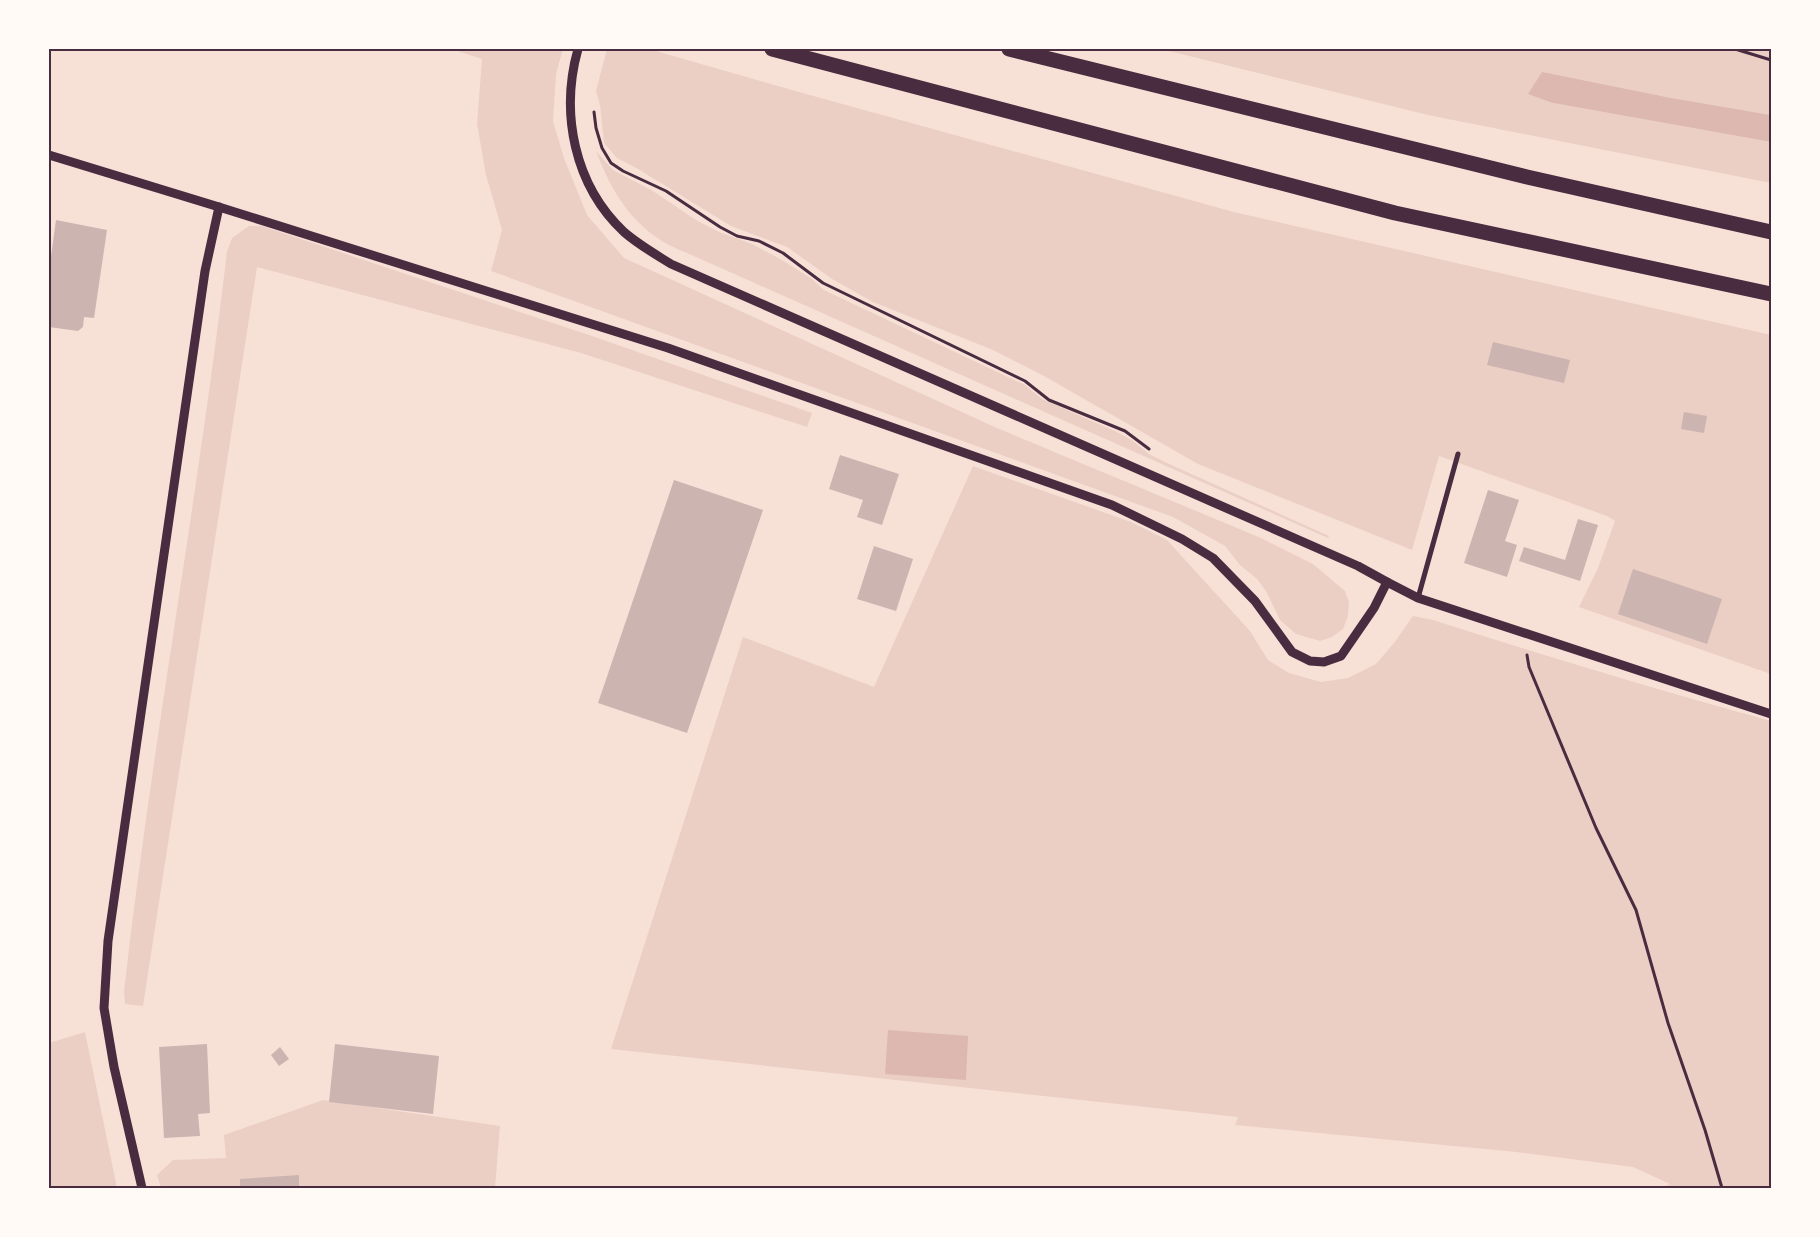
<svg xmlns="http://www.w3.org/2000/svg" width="1820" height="1237" viewBox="0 0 1820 1237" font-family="'Exo 2',sans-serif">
  <rect width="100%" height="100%" fill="#f7e1d7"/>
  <g fill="#ebcfc5">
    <path d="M451,49H563L556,74L553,121L564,158L587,215L624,258L997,428L1261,538L1313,564L1345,591L1349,602L1348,616L1343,629L1332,637L1320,641L1296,634L1280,620L1266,591L1257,579L1240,565L1225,546L1173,517L491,271L502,230L486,175L477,124L482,59Z"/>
    <path d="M607,49H649L799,92L1234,212L1771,335V674L1579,607L1598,568L1615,521L1607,516L1439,456L1412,550L1198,464L1044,376L993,350L873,302L832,279L787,247L731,226L638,169L617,158L604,143L600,105L596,91Z"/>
    <path d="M1161,49H1771V115L1666,97L1553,103L1771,142V183L1428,115Z"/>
    <path d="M596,151L613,170L653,191L696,220L719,232L752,244L782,260L812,279L824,290L1025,385L1042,399L1117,432L1133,441L1149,454L1167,463L1329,536L1328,538L687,253C678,249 667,245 659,239C627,218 609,186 596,151Z"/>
    <path d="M249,226H262L592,336L812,413L807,427L581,353L257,267L143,1006L125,1004L124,991C152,744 198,499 227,252L232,238Z"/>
    <path d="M973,466L1131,522L1167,540L1250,631L1268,660L1289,673L1321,682L1348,678L1376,664L1394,643L1413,616L1433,620C1545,656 1658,690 1771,721V1188H1662L1670,1184L1633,1167L1516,1152L1235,1125L1238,1117L611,1049L743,637L874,687Z"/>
    <path d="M85,1032L117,1188H49V1043Z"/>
    <path d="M323,1100L500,1126L495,1188H161L157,1175L173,1160L226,1158L224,1135Z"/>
  </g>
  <g fill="#dcb8b0">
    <path d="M1542,72L1666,97L1771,115V142L1553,103L1528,94Z"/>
    <path d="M888,1030L968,1036L966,1080L885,1074Z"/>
  </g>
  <g fill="#ccb4b1">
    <path d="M56,220L107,230L94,318L84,317L83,327L78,331L49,327V271Z"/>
    <path d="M1493,342L1570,360L1564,383L1487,365Z"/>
    <path d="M1684,412L1707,416L1704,433L1681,429Z"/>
    <path d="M840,455L899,474L882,525L857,517L863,500L829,489Z"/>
    <path d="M674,480L763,510L687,733L598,703Z"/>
    <path d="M1488,490L1519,500L1505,541L1517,545L1507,577L1464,563Z"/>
    <path d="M1578,519L1598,525L1580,581L1519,561L1524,547L1565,560Z"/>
    <path d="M874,546L913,559L896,611L857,599Z"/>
    <path d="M1633,569L1722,599L1707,644L1618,614Z"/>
    <path d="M207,1044L210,1113L198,1114L200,1136L164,1138L159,1047Z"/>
    <path d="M335,1044L439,1056L433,1114L329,1102Z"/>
    <path d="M280,1047L289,1059L279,1066L271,1055Z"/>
    <path d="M299,1175V1188H240V1179Z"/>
  </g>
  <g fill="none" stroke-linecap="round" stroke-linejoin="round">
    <g stroke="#4a2c40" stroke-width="3">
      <path d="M1735,49L1771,60"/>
      <path d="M594,112L596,128L602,148L611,163L623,171L666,191L720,227L737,236L759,241L783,253L823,283L1025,381L1049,400L1125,431L1149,449"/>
      <path d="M1527,655L1529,667L1596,828L1636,910L1668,1023L1705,1130L1722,1188"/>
    </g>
    <path stroke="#4a2c40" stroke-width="5" d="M1418,598L1458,454"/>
    <g stroke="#4a2c40" stroke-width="9">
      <path d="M578,49C560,113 574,185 624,232C639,245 655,254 671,264L1358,566L1387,582"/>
      <path d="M49,155L219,207L668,348L1112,505L1182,539L1213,558L1255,601L1292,652L1310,661L1324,662L1341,656L1374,608L1387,582L1418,598L1771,714"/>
      <path d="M142,1188L114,1067L104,1008L108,941L205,271L219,207"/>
    </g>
    <g stroke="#4a2c40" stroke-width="15">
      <path d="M772,49L1395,213L1771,294"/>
      <path d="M1009,49L1527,177L1771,232"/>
    </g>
  </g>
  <rect width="1820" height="1237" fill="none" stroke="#fffaf5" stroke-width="100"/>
  <rect x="50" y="50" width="1720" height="1137" fill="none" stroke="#4a2c40" stroke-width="2"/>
</svg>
